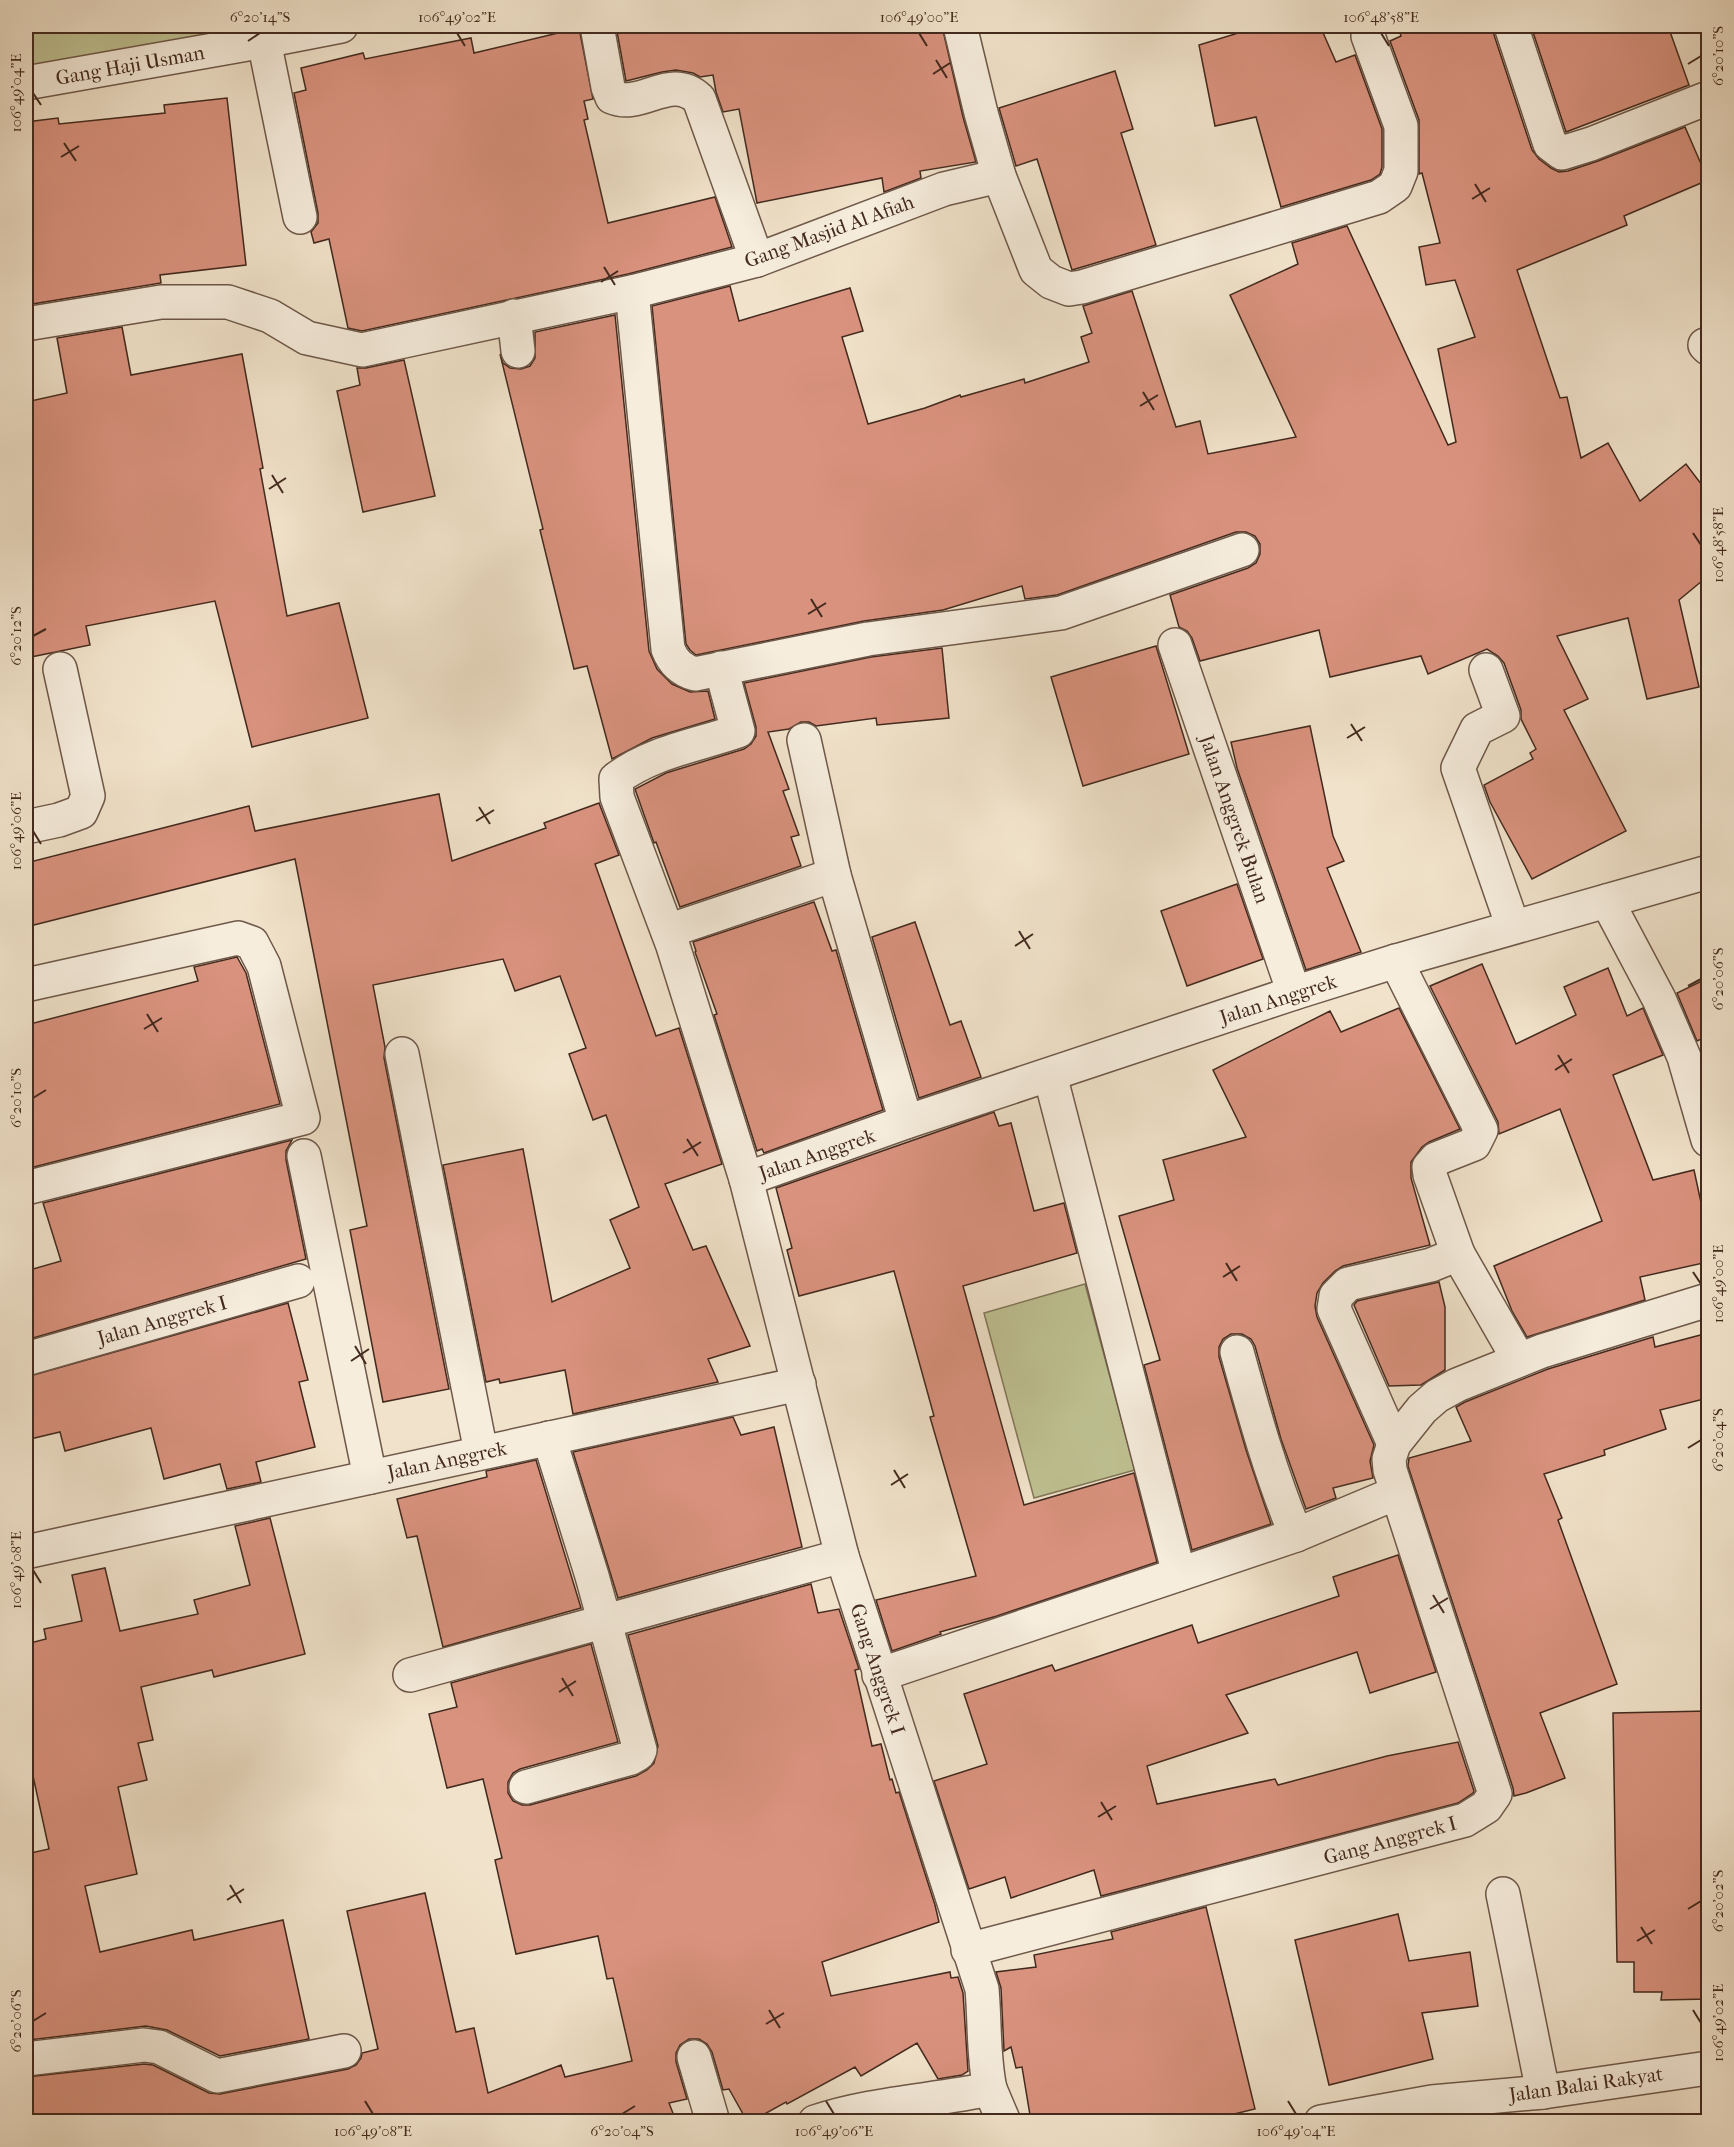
<svg xmlns="http://www.w3.org/2000/svg" width="1734" height="2147" viewBox="0 0 1734 2147" font-family="'IM FELL French Canon',serif">
  <rect width="100%" height="100%" fill="#f1e3cb"/>
  <filter id="stains"><feTurbulence type="fractalNoise" baseFrequency=".00333" numOctaves="4"/><feColorMatrix values="0 0 0 0 .2 0 0 0 0 .09 0 0 0 0 .02 0 0 0 .5 -.17"/></filter>
  <radialGradient id="worn" r=".72"><stop offset=".6" stop-color="#630" stop-opacity="0"/><stop offset="1" stop-color="#630" stop-opacity=".3"/></radialGradient>
  <g fill="#bfc293" stroke="#817658" stroke-width="1.5">
    <path d="M26,26H314L26,76Z"/>
    <path d="M1085,1284L1135,1470L1034,1498L984,1313Z"/>
  </g>
  <g fill="#d9927e" stroke="#432a1e" stroke-width="1.5">
    <path d="M616,26H942L963,117L976,162L920,171L921,178L884,192L882,178L757,203L739,109L723,112L716,92L713,75L700,77L693,73L676,70L662,72L626,81Z"/>
    <path d="M1261,26H1320L1336,62L1355,55L1382,129V167L1380,174L1371,180L1281,207L1256,117L1215,126L1199,45Z"/>
    <path d="M1398,26H1493V32L1532,150L1539,159L1551,168L1559,172L1568,171L1598,161L1685,127L1708,180L1624,216L1627,225L1517,270L1560,398L1567,397L1581,458L1608,443L1640,501L1686,464L1708,493V576L1679,600L1699,687L1647,699L1628,618L1557,636L1588,699L1564,710L1626,831L1532,879L1490,802L1484,785L1533,759L1530,753L1536,749L1521,719V710L1504,663L1498,656L1487,649L1428,674L1421,656L1330,677L1319,630L1200,661L1192,638L1187,631L1179,627L1170,595L1248,568L1256,563L1260,554V544L1255,536L1246,532H1236L1057,595L1025,599L1022,586L943,610L864,621L696,655L690,650L686,644L652,306L730,286L739,321L850,288L863,331L842,337L868,424L925,408L960,395L961,397L1024,379L1025,383L1089,362L1081,337L1092,333L1083,306L1132,291L1176,427L1200,421L1208,454L1296,437L1230,295L1298,264L1292,243L1347,226L1448,445L1456,442L1438,349L1475,337L1455,280L1426,285L1419,247L1440,243L1422,173L1419,174V120L1390,41L1401,36Z"/>
    <path d="M1531,26H1668L1689,85L1566,132Z"/>
    <path d="M579,28L593,99L584,101L588,119L584,120L608,223L715,197L732,247L628,274L362,331L348,328L329,239L314,243L311,232L318,223V213L294,93L306,90L301,68L363,53L365,59L471,38L474,53Z"/>
    <path d="M1115,71L1133,129L1121,133L1156,245L1072,270L1037,159L1016,166L999,108Z"/>
    <path d="M227,98L246,265L160,275L161,283L26,305V122L58,118L59,124L165,113L164,105Z"/>
    <path d="M615,315L649,651L657,669L672,684L690,692L708,691L715,719L652,738L612,759L587,666L574,669L540,530L543,529L500,354L503,363L510,368L521,369L530,366L535,358V332Z"/>
    <path d="M122,327L131,375L242,354L263,468L260,469L287,616L339,603L368,718L252,747L215,601L86,626L90,645L26,658V402L67,393L57,338Z"/>
    <path d="M404,360L435,496L363,512L337,391L360,385L357,368H366Z"/>
    <path d="M1156,646L1189,754L1083,786L1051,677Z"/>
    <path d="M942,648L949,718L877,725L876,718L816,726L809,722H801L789,729L768,732L789,789L783,791L799,835L791,837L801,866L680,907L656,842L654,843L635,789L666,773L744,749L751,744L756,736V727L744,683L871,657Z"/>
    <path d="M1310,726L1333,836L1344,861L1327,868L1361,952L1306,970L1237,768L1231,742Z"/>
    <path d="M439,794L452,861L546,828L544,823L599,803L619,855L595,864L656,1036L679,1028L722,1164L665,1184L693,1250L706,1246L750,1346L708,1359L718,1382L573,1414L565,1370L500,1383L499,1379L486,1382L443,1165L523,1149L552,1302L630,1268L610,1220L639,1207L606,1115L593,1120L569,1054L586,1048L560,976L515,991L503,959L373,985L385,1047L384,1058L449,1389L383,1402L350,1230L367,1226L295,859L26,927V863L249,806L255,831Z"/>
    <path d="M1237,884L1263,959L1187,986L1161,911Z"/>
    <path d="M814,902L832,951L836,950L883,1110L764,1153L762,1149L757,1151L714,1015L717,1014L695,952L696,951L693,942Z"/>
    <path d="M915,922L950,1025L961,1021L981,1077L919,1098L872,937Z"/>
    <path d="M237,957L246,973L280,1104L26,1169V1025L198,981L194,967Z"/>
    <path d="M1482,964L1516,1044L1576,1015L1564,987L1608,968L1627,1016L1643,1008L1663,1055L1613,1075L1653,1180L1694,1170L1708,1235V1262L1640,1277L1645,1300L1527,1337L1512,1311L1494,1266L1602,1221L1560,1109L1499,1134L1498,1122L1430,986Z"/>
    <path d="M1708,978V1036L1697,1041L1677,993Z"/>
    <path d="M1399,1008L1460,1129L1429,1142L1422,1147L1411,1162V1178L1430,1245L1343,1266L1335,1271L1323,1283L1317,1293L1315,1306L1317,1317L1374,1445L1370,1461L1373,1478L1333,1488L1336,1498L1306,1509L1281,1439L1255,1346L1251,1339L1242,1334H1231L1223,1339L1219,1347V1357L1246,1450L1271,1524L1192,1550L1144,1365L1160,1360L1119,1216L1174,1200L1163,1160L1246,1137L1213,1070L1330,1011L1341,1032Z"/>
    <path d="M994,1112L999,1126L1011,1123L1034,1211L1064,1203L1077,1253L963,1286L1024,1505L1134,1473L1157,1562L997,1616L940,1632L941,1634L892,1651L876,1600L976,1576L930,1417L934,1416L894,1271L799,1296L787,1250L792,1248L776,1188Z"/>
    <path d="M292,1140L286,1151V1160L306,1259L26,1340V1271L61,1261L43,1203Z"/>
    <path d="M1439,1282L1445,1307V1370L1421,1385L1389,1386L1354,1305L1357,1301Z"/>
    <path d="M288,1303L308,1380L299,1382L315,1447L256,1462L261,1482L227,1489L220,1464L164,1479L151,1428L65,1451L60,1432L26,1440V1377Z"/>
    <path d="M1708,1333V1398L1660,1410L1666,1429L1604,1450L1605,1455L1544,1474L1562,1518L1558,1520L1617,1684L1540,1713L1565,1778L1526,1793L1514,1796L1513,1788L1408,1466L1409,1458L1471,1441L1456,1407L1465,1402L1548,1369L1653,1337L1655,1347Z"/>
    <path d="M733,1417L741,1435L774,1427L802,1547L618,1598L573,1452Z"/>
    <path d="M536,1460L581,1608L443,1647L417,1536L407,1538L397,1499L487,1477L486,1471Z"/>
    <path d="M270,1518L305,1654L214,1677L212,1670L141,1687L153,1740L138,1743L147,1780L118,1787L137,1874L85,1886L100,1952L192,1930L194,1940L283,1920L309,2039L220,2056L167,2030L146,2026L29,2040L26,2023V1854L49,1849L33,1776L26,1778V1644L46,1639L44,1629L82,1621L72,1575L105,1568L120,1631L198,1614L194,1600L250,1585L235,1526Z"/>
    <path d="M1398,1555L1436,1672L1370,1693L1357,1652L1226,1695L1248,1733L1147,1766L1157,1804L1275,1779L1278,1785L1387,1756L1458,1742L1474,1791L1473,1793L1458,1803L1101,1896L1094,1870L1011,1898L1005,1877L969,1889L934,1781L987,1764L964,1694L1052,1665L1055,1671L1192,1625L1198,1643L1339,1596L1333,1577Z"/>
    <path d="M811,1584L818,1613L839,1609L859,1669L855,1670L872,1746L881,1744L890,1780L892,1779L896,1793L899,1792L935,1905L939,1922L822,1962L831,1996L950,1972L951,1978L958,1977L963,1993L968,2071L962,2075L938,2079L917,2043L861,2076L855,2067L787,2104L786,2102L752,2121H747L729,2089L723,2090L712,2052L707,2044L699,2039H689L680,2045L676,2053V2062L687,2099L669,2103L676,2121H26V2077L144,2064L153,2065L209,2093L220,2094L348,2069L356,2065L361,2058L362,2053L378,2049L347,1911L425,1893L456,2032L474,2028L488,2093L561,2065L565,2077L632,2061L613,1978L607,1979L598,1936L516,1954L495,1860L502,1858L483,1779L447,1788L429,1714L457,1707L451,1683L591,1644L618,1742L520,1769L513,1773L508,1782V1793L513,1801L522,1805H530L636,1776L647,1770L654,1763L658,1746L628,1635Z"/>
    <path d="M1708,1711V1999L1661,2000L1662,1992H1634V1962H1617L1613,1713Z"/>
    <path d="M1206,1907L1255,2109L1205,2121H1031L1022,2067L1016,2068L1011,2047L1004,2051L1001,1988L996,1972L1036,1967L1034,1955L1113,1939L1111,1932Z"/>
    <path d="M1398,1914L1409,1961L1470,1952L1478,2006L1422,2013L1433,2059L1329,2085L1295,1940Z"/>
  </g>
  <g fill="none" stroke-linecap="round" stroke-linejoin="round">
    <g stroke="#6e5849" stroke-width="36">
      <g id="minor">
        <path d="M597,26L608,87L612,97C642,110 670,72 699,99L757,260"/>
        <path d="M960,26L981,113L999,176L1036,270L1051,282L1069,289L1082,287L1379,197L1395,186L1401,171V126L1368,36L1370,26"/>
        <path d="M1511,26L1550,144L1562,153L1591,144L1708,98"/>
        <path d="M264,41L300,217"/>
        <path d="M26,83L264,41L341,26"/>
        <path d="M632,292L668,649C673,662 681,670 695,674L868,639L1061,613L1242,550"/>
        <path d="M514,316L518,351"/>
        <path d="M26,324L161,302H228L270,316L307,338L362,350L632,292L757,260L944,189L999,176"/>
        <path d="M1705,345L1708,348"/>
        <path d="M1175,645L1294,993"/>
        <path d="M721,668L738,731C698,745 651,752 616,779L617,797L673,946L746,1179"/>
        <path d="M1486,670L1503,716L1477,729L1458,768L1513,927"/>
        <path d="M804,740L834,875L906,1122"/>
        <path d="M26,827L59,820L81,812L88,796L60,669"/>
        <path d="M1607,901L1659,999L1684,1057L1708,1140"/>
        <path d="M668,931L834,875"/>
        <path d="M26,985L238,938L252,943L264,966L303,1118L26,1188"/>
        <path d="M402,1054L481,1452"/>
        <path d="M1050,1075L1179,1574"/>
        <path d="M304,1156L370,1477"/>
        <path d="M1458,1254L1519,1360"/>
        <path d="M1237,1352C1254,1414 1271,1475 1296,1535L1396,1493"/>
        <path d="M26,1359L298,1281"/>
        <path d="M1394,1444L1334,1309L1336,1296L1348,1284L1431,1265L1458,1254L1430,1175L1429,1167L1436,1159L1474,1144L1481,1130L1396,961"/>
        <path d="M26,1552L799,1384"/>
        <path d="M410,1675L842,1556"/>
        <path d="M879,1675L1296,1535"/>
        <path d="M526,1787L631,1758L638,1754L640,1750L592,1576L549,1438"/>
        <path d="M1503,1894L1543,2092"/>
        <path d="M968,1950L1465,1820L1486,1807L1495,1794L1390,1470L1389,1459L1394,1444L1422,1409L1437,1396L1457,1385L1542,1351L1708,1300"/>
        <path d="M694,2057L713,2122"/>
        <path d="M26,2059L144,2045L159,2047L217,2076L344,2051"/>
        <path d="M990,2089C983,2057 985,2022 982,1989L842,1556L746,1179L906,1122L1294,993L1396,961L1708,872"/>
        <path d="M815,2122C872,2103 931,2101 990,2089L1004,2122"/>
        <path d="M1321,2122L1432,2102L1543,2092L1708,2068"/>
      </g>
    </g>
    <use href="#minor" stroke="#f6eddd" stroke-width="33"/>
  </g>
  <path fill="none" stroke="#432a1e" stroke-width="2" d="M457,33L465,46M919,33L927,46M1381,33L1389,46M248,41L260,33M936,60L947,78M1688,64L1701,56M933,74L950,63M33,93L41,105M64,143L76,161M61,157L79,146M1475,184L1486,202M1472,199L1490,188M604,267L615,285M601,282L618,271M1143,392L1154,410M1140,406L1158,395M272,475L283,493M269,489L286,478M1693,533L1701,545M811,599L822,617M808,614L826,603M33,636L46,629M1351,724L1362,741M1347,738L1365,727M479,807L490,824M476,821L494,810M33,831L41,844M1019,931L1030,949M1015,946L1033,934M1688,986L1701,979M147,1014L158,1032M144,1029L162,1018M1558,1055L1569,1073M1555,1070L1572,1059M33,1098L46,1090M687,1139L698,1156M683,1153L701,1142M1226,1263L1237,1281M1693,1272L1701,1284M1223,1277L1240,1266M355,1346L366,1364M351,1361L369,1349M1688,1448L1701,1440M894,1470L905,1488M891,1485L908,1474M33,1570L41,1583M1433,1595L1444,1613M1430,1609L1448,1598M562,1678L573,1696M559,1692L576,1681M1101,1802L1112,1820M1098,1817L1116,1806M230,1885L241,1903M227,1900L244,1889M1688,1909L1701,1901M1641,1927L1652,1944M1637,1941L1655,1930M769,2010L780,2028M1693,2010L1701,2023M33,2021L46,2013M766,2024L784,2013M365,2101L373,2114M826,2101L834,2114M1288,2101L1296,2114M622,2114L635,2106"/>
  <g text-anchor="middle" stroke-width="5" stroke-linejoin="round" paint-order="stroke">
    <g font-size="20" fill="#432a1e" stroke="#f6eddd">
      <text transform="translate(130 65) rotate(-10)" y="7">Gang Haji Usman</text>
      <text transform="translate(829 231) rotate(-20)" y="7">Gang Masjid Al Afiah</text>
      <text transform="translate(1235 819) rotate(71)" y="7">Jalan Anggrek Bulan</text>
      <text transform="translate(1278 999) rotate(-18)" y="7">Jalan Anggrek</text>
      <text transform="translate(817 1154) rotate(-19)" y="7">Jalan Anggrek</text>
      <text transform="translate(162 1320) rotate(-16)" y="7">Jalan Anggrek I</text>
      <text transform="translate(447 1460) rotate(-12)" y="7">Jalan Anggrek</text>
      <text transform="translate(878 1669) rotate(72)" y="7">Gang Anggrek I</text>
      <text transform="translate(1390 1840) rotate(-15)" y="7">Gang Anggrek I</text>
      <text transform="translate(1586 2084) rotate(-8)" y="7">Jalan Balai Rakyat</text>
    </g>
  </g>
  <rect width="1734" height="2147" fill="none" stroke="#f1e3cb" stroke-width="66"/>
  <rect x="33" y="33" width="1668" height="2081" fill="none" stroke="#432a1e" stroke-width="2"/>
  <g font-size="15" text-anchor="middle" fill="#432a1e">
    <text x="260" y="22">6°20'14"S</text>
    <text x="457" y="22">106°49'02"E</text>
    <text x="919" y="22">106°49'00"E</text>
    <text x="1381" y="22">106°48'58"E</text>
    <text transform="translate(1718 56) rotate(-90)" y="5">6°20'10"S</text>
    <text transform="translate(16 93) rotate(-90)" y="5">106°49'04"E</text>
    <text transform="translate(1718 545) rotate(-90)" y="5">106°48'58"E</text>
    <text transform="translate(16 636) rotate(-90)" y="5">6°20'12"S</text>
    <text transform="translate(16 831) rotate(-90)" y="5">106°49'06"E</text>
    <text transform="translate(1718 979) rotate(-90)" y="5">6°20'06"S</text>
    <text transform="translate(16 1098) rotate(-90)" y="5">6°20'10"S</text>
    <text transform="translate(1718 1284) rotate(-90)" y="5">106°49'00"E</text>
    <text transform="translate(1718 1440) rotate(-90)" y="5">6°20'04"S</text>
    <text transform="translate(16 1570) rotate(-90)" y="5">106°49'08"E</text>
    <text transform="translate(1718 1901) rotate(-90)" y="5">6°20'02"S</text>
    <text transform="translate(16 2021) rotate(-90)" y="5">6°20'06"S</text>
    <text transform="translate(1718 2023) rotate(-90)" y="5">106°49'02"E</text>
    <text x="373" y="2136">106°49'08"E</text>
    <text x="622" y="2136">6°20'04"S</text>
    <text x="834" y="2136">106°49'06"E</text>
    <text x="1296" y="2136">106°49'04"E</text>
  </g>
  <rect width="100%" height="100%" filter="url(#stains)"/>
  <rect width="100%" height="100%" fill="url(#worn)"/>
</svg>
